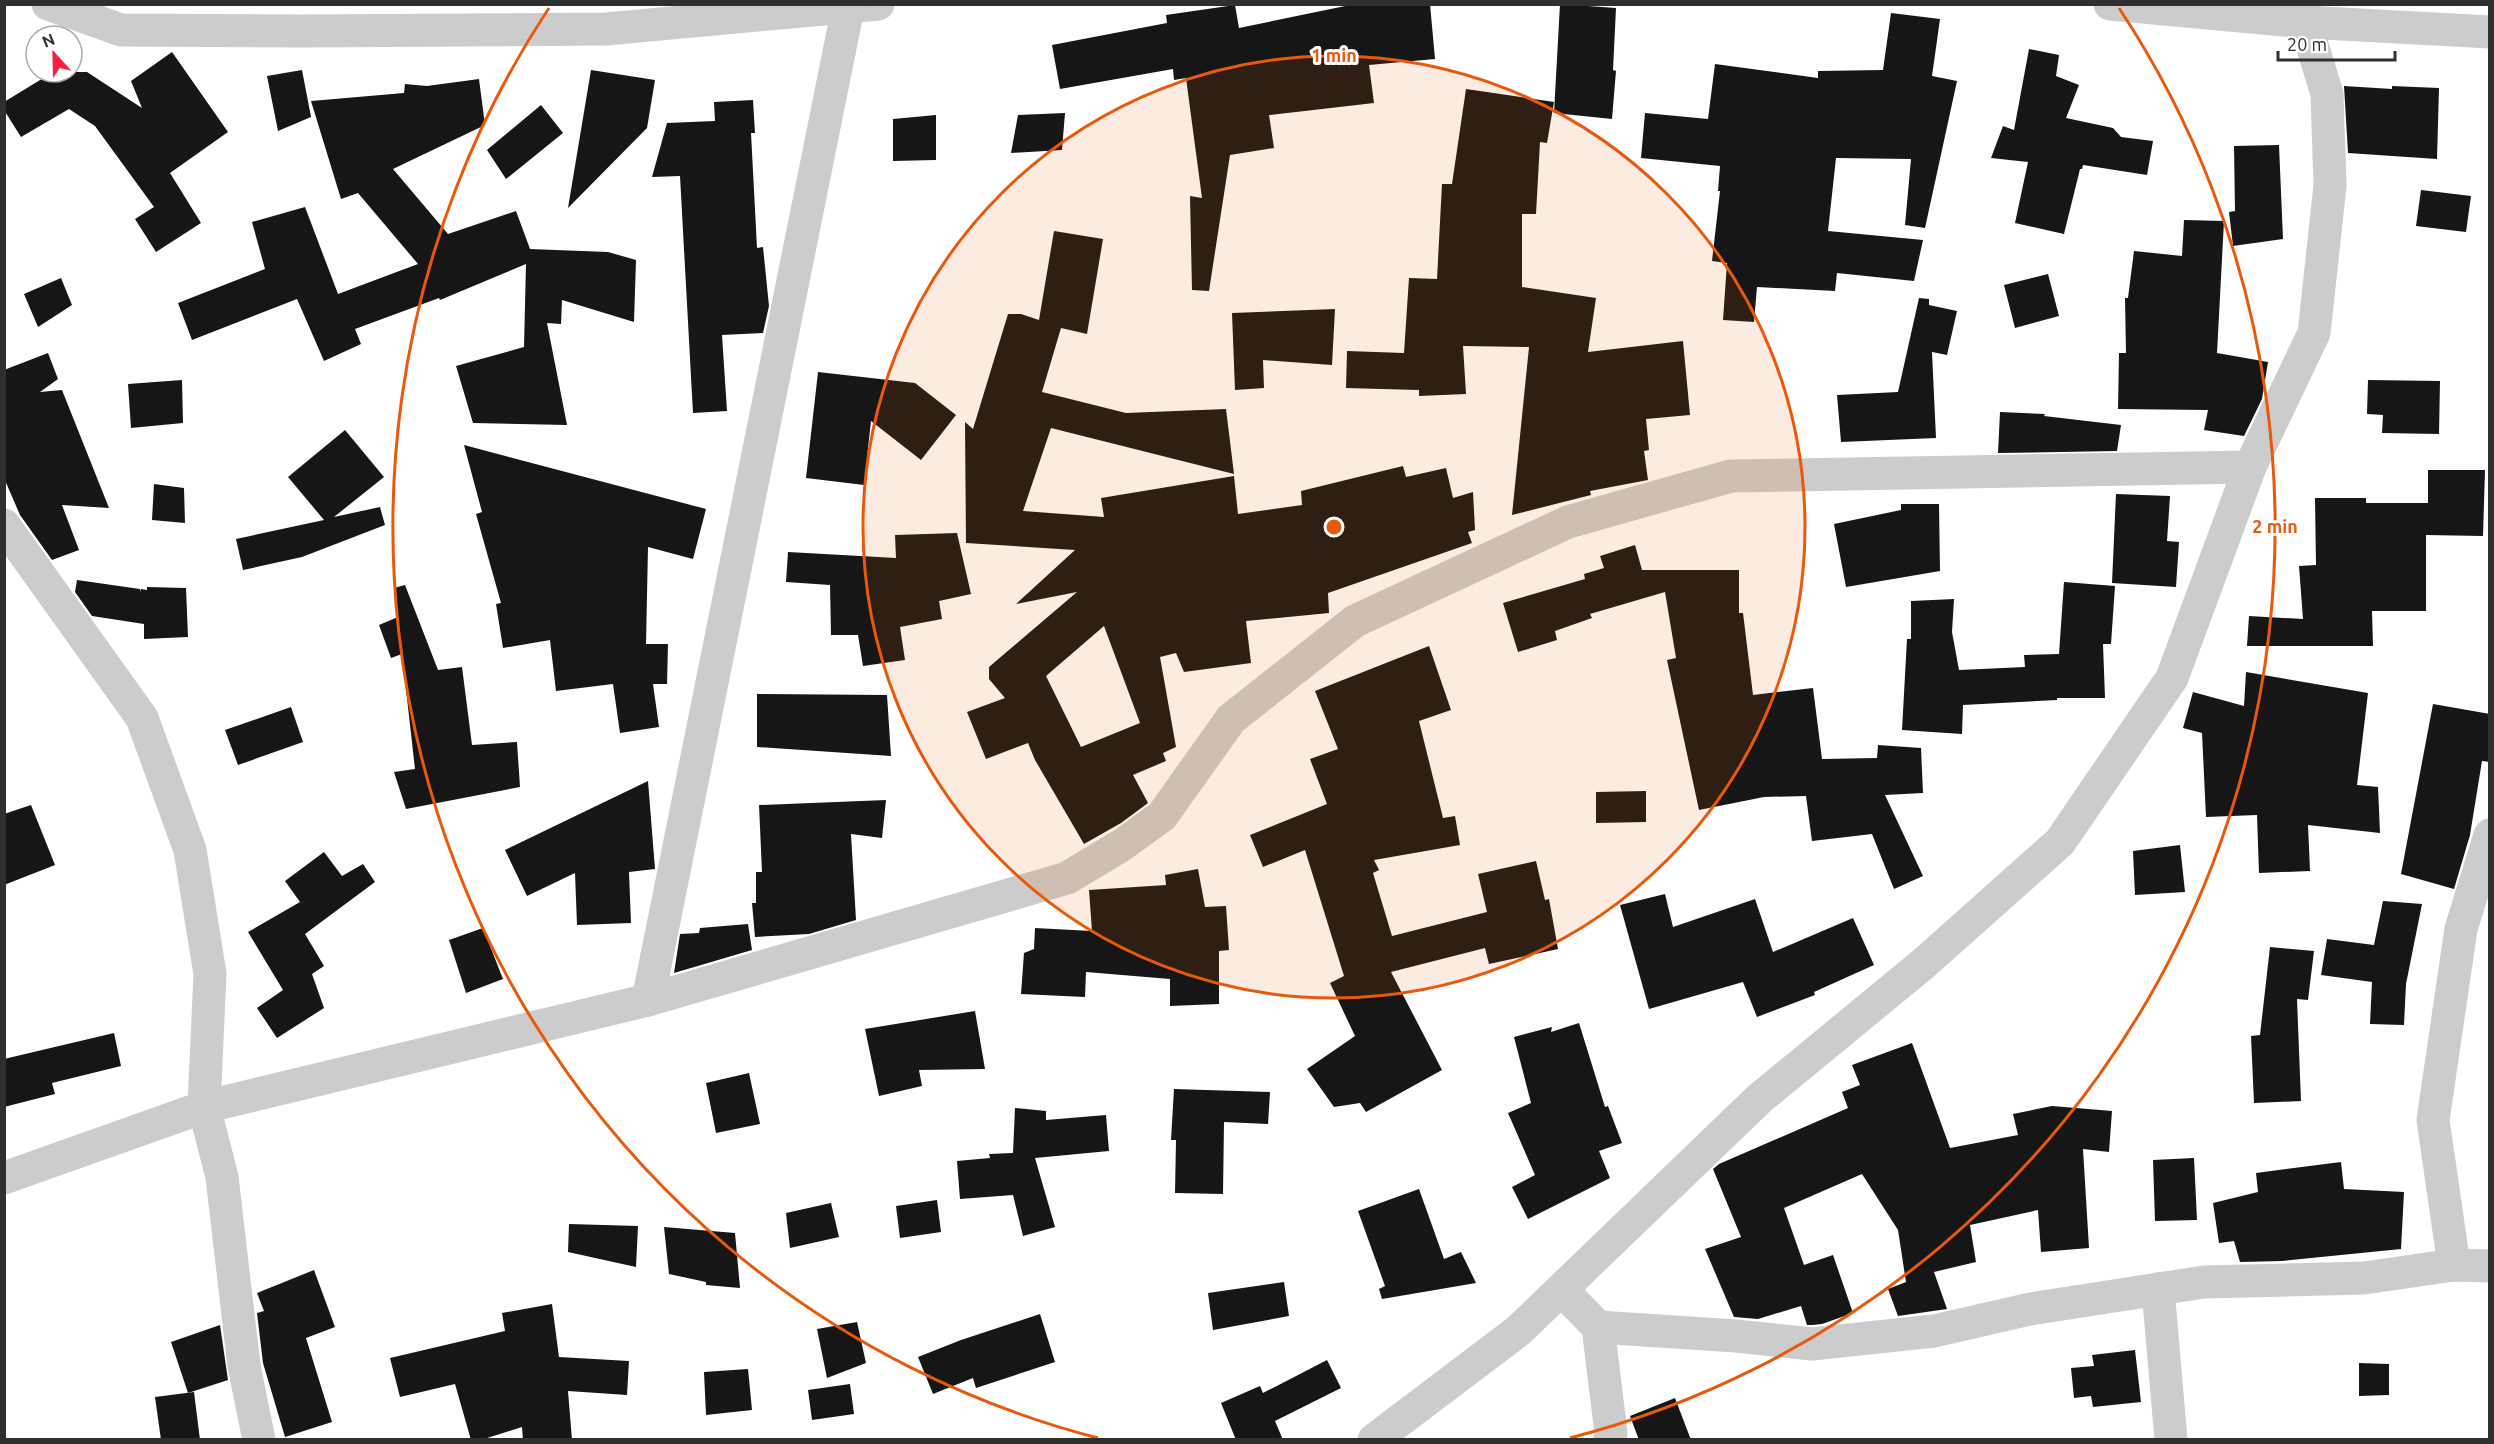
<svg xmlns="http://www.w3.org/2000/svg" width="2494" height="1444" viewBox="0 0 2494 1444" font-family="Ubuntu,sans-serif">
  <rect width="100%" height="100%" fill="#fff"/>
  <g fill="#161616" fill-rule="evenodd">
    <path d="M1355,4H1430L1435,59L1369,65L1374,103L1269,115L1274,148L1230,155L1209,291L1192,290L1190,196L1202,198L1186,78L1174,80L1173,69L1060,89L1052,45L1167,23L1166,15L1235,5L1239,28Z"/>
    <path d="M1560,4L1616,8L1613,70L1616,71L1612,119L1554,113Z"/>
    <path d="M1891,13L1940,19L1932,76L1957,81L1925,228L1905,225L1911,159L1836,158L1828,231L1923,240L1914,281L1837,273L1835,291L1757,287L1754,322L1723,320L1727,263L1712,261L1720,191H1718L1720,166L1641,158L1645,113L1708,119L1715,64L1818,78V71L1883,70Z"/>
    <path d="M2029,49L2059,55L2056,76L2079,85L2066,118L2113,128L2121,137L2153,141L2147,175L2083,165L2082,169H2080L2064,234L2015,223L2028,162L1991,158L2003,126L2014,130Z"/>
    <path d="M172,52L228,132L170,173L201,223L156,252L135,219L154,207L95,126L69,109L21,137L4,110V102L45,77L48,72H87L142,108L131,81Z"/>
    <path d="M302,70L311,117L278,131L267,76Z"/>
    <path d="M591,70L655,80L647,128L568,208Z"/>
    <path d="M479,79L485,125L393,169L448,234L516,211L530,249L608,252L636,260L634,322L562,300L561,324L547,323L567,425L473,423L456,366L524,347L526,264L440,300L439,298L355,329L361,344L324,361L297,299L192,340L178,303L265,269L252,222L305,207L338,294L418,264L358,193L341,199L311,101L404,93L405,84L427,86Z"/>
    <path d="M2344,86L2392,89V86L2439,88L2437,159L2348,153Z"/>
    <path d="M1466,89L1554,102L1547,143L1540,142L1536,214H1522V287L1596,298L1588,352L1683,341L1690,415L1646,419L1649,450L1644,451L1648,480L1590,491L1591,495L1512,515L1529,347L1463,346L1466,394L1419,396V390L1346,388L1347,351L1404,353L1409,278L1437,279L1442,184H1452Z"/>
    <path d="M753,100L755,133H751L757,248L763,247L769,306L763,333L722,335L727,411L693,413L680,176L652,177L667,123L715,121L714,102Z"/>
    <path d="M541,105L563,133L506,179L487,150Z"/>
    <path d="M1065,113L1062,150L1011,153L1018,115Z"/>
    <path d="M936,115V160L893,161V119Z"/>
    <path d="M2279,145L2283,239L2233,246L2229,212L2235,211L2234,146Z"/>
    <path d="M2421,190L2471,196L2466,232L2416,226Z"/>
    <path d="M2184,220L2224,221L2217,353L2268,362L2262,399L2244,436L2204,430L2208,410L2118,409L2119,353H2126L2125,298H2128L2134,251L2182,256Z"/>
    <path d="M1054,231L1103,239L1087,334L1061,328L1042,392L1126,413L1226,409L1234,474L1051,428L1023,511L1104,517L1101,498L1234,476L1238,514L1302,505L1301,491L1403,466L1406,477L1446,468L1453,498L1473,492L1475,530L1468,532L1472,543L1328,593L1329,613L1246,621L1251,663L1184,672L1176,653L1160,657L1176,747L1163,753L1166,761L1133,775L1148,803L1121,823L1084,844L1035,760L1028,743L986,759L967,712L1005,698L989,679V667L1077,592L1016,604L1075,550L966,543L965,422L973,429L1008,314H1021L1039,320ZM1104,626L1140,723L1081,747L1046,676Z"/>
    <path d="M2048,274L2059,316L2015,328L2004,285Z"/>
    <path d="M61,278L72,305L38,327L24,294Z"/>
    <path d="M1919,298L1929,299V305L1957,311L1947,355L1932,352L1936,438L1841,442L1837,395L1898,392Z"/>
    <path d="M1335,309L1332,365L1263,360L1264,388L1235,390L1232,313Z"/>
    <path d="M48,353L58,379L40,392L62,390L109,508L62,505L79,550L52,560L20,515L4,478V370Z"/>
    <path d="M818,372L915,383L956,415L921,460L871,421L864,485L806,478Z"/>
    <path d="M182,380L183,423L131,428L128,384Z"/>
    <path d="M2368,380L2440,381L2439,434L2382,433L2383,415L2367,414Z"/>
    <path d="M2000,412L2045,414L2044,416L2121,425L2117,451L1998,453Z"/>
    <path d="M345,430L384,477L334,517L380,507L385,525L302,557L243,570L236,539L324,520L288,477Z"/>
    <path d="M464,445L706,509L693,559L648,547L646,644H668L667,684H653L659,727L620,733L613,684L556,691L550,640L503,648L496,604L501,603L476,514L482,512Z"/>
    <path d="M2428,470H2485L2483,536L2426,535V611H2372L2373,646H2247L2249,616L2303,619L2299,566L2316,565L2315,498H2366V503H2428Z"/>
    <path d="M154,484L184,488L185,523L152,520Z"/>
    <path d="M2116,494L2170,496L2167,541L2179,542L2176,587L2112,583Z"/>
    <path d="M1901,504H1939L1940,571L1846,587L1834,524L1901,510Z"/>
    <path d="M957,533L971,594L939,601L942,619L900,627L905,660L863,666L858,635H831L830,585L786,582L788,552L896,558L895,535Z"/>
    <path d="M1635,545L1642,570H1739V613H1743L1753,695L1813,688L1822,759L1877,758L1878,745L1921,748L1923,793L1885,795L1923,876L1894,889L1872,834L1812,841L1806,796L1764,797L1699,810L1667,660L1676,658L1665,592L1590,614L1592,618L1555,631L1557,640L1518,652L1503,603L1585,579L1584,574L1604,568L1600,556Z"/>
    <path d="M77,580L140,589L141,592V589L147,590V587L186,588L188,637L144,639V624L92,616L75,592Z"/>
    <path d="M2064,582L2115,586L2111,644H2103L2105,698H2057V700L1963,705L1962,734L1902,730L1907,639H1911V601L1954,599L1952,632L1959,670L2025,667L2024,655L2059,654Z"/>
    <path d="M405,585L438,670L462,667L472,745L517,742L520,787L406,809L394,772L415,769L402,654L391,658L379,625L398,617L394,588Z"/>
    <path d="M1429,646L1451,710L1419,721L1443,818L1455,816L1460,845L1374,860L1379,870L1373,873L1392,936L1487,912L1478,874L1536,861L1545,900L1549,899L1558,949L1489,964L1485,948L1391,972L1442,1070L1366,1112L1360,1103L1334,1107L1307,1069L1355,1036L1330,983L1344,976L1305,850L1263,867L1250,835L1327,804L1310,759L1338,749L1315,691Z"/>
    <path d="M2246,672L2368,693L2357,785L2378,787L2380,833L2308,825L2310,871L2259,873L2257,815L2206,817L2202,733L2183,728L2193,692L2244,706Z"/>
    <path d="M757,694L887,695L891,756L757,747Z"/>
    <path d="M2433,704L2490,714V762L2482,761L2470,835L2454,889L2401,874Z"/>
    <path d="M291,707L303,742L238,765L225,730Z"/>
    <path d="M648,781L655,869L629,872L631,923L577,925L575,873L527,896L505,850Z"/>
    <path d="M1646,791V822L1596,823V792Z"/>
    <path d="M886,800L882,838L851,834L856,920L809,934L755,937L752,903H756V872H762L759,805Z"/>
    <path d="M31,805L55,865L4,885V814Z"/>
    <path d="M2180,845L2185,892L2135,895L2133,851Z"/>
    <path d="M324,852L342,876L363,864L375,882L305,934L324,966L312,974L324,1008L277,1038L257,1008L283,990L248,932L300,902L285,881Z"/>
    <path d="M1198,869L1205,907L1226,906L1229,950L1219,951V1004L1170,1006V979L1086,972L1085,997L1021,994L1024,953L1034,949L1035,928L1092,931L1089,890L1166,885L1165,875Z"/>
    <path d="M1665,894L1673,927L1755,899L1773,952L1853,918L1874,965L1814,992L1815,995L1757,1017L1743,982L1649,1009L1620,905Z"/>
    <path d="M2383,901L2422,904L2406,984L2404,1025L2370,1024L2372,982L2321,975L2327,939L2374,945Z"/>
    <path d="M748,924L752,950L674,973L680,934L699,933L700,928Z"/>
    <path d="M483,928L503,979L466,993L449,940Z"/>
    <path d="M2270,947L2314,951L2308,1000L2297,999L2301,1101L2254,1103L2251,1036L2260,1035Z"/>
    <path d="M975,1011L985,1069L919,1070L922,1086L879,1096L865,1029Z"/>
    <path d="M1579,1023L1605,1107L1608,1106L1622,1143L1599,1151L1610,1178L1528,1219L1512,1187L1535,1175L1508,1113L1531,1103L1514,1037L1552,1027L1551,1032Z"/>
    <path d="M114,1033L121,1066L52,1083L55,1094L4,1107V1059Z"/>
    <path d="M1912,1043L1950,1148L2018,1135L2013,1114L2052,1106L2112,1111L2109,1152L2083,1149L2089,1248L2041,1252L2038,1210L1970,1225L1976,1262L1934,1272L1947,1309L1898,1316L1888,1289L1906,1282L1898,1230L1862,1174L1784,1208L1804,1265L1833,1255L1853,1313L1822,1324L1812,1325H1807L1801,1306L1758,1319L1734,1317L1705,1249L1741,1237L1713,1169L1719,1164L1848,1108L1842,1092L1860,1085L1852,1065Z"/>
    <path d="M749,1073L760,1124L716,1133L706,1083Z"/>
    <path d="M1174,1089L1270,1092L1268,1124L1224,1122L1223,1194L1175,1193L1176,1140H1171Z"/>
    <path d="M1015,1108L1046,1111V1120L1106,1115L1109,1151L1035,1158L1055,1227L1023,1236L1013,1195L960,1199L957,1161L990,1158L989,1154L1013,1153Z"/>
    <path d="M2194,1158L2197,1220L2155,1221L2153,1160Z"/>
    <path d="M2341,1162L2344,1189L2404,1192L2401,1249L2282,1261L2240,1262L2234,1241L2219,1243L2213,1203L2258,1192L2256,1173Z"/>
    <path d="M1419,1189L1444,1259L1461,1252L1476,1283L1382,1299L1379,1289L1385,1286L1358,1211Z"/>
    <path d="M937,1200L941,1232L900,1238L896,1206Z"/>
    <path d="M831,1203L839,1237L790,1248L786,1213Z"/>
    <path d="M569,1224L638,1226L636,1267L568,1252Z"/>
    <path d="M664,1227L735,1233L740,1288L706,1285V1282L669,1274Z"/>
    <path d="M314,1270L335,1327L306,1338L332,1422L285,1437L263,1363L257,1313L264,1311L257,1293Z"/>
    <path d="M1284,1282L1289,1316L1213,1330L1208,1293Z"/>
    <path d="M552,1304L559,1357L629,1361L627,1395L568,1391L572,1440H523L522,1427L481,1440H471L455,1384L400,1397L390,1358L505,1331L502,1313Z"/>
    <path d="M1040,1314L1055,1362L976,1388L973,1378L933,1394L918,1357L961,1340Z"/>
    <path d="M857,1322L866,1363L827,1378L817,1329Z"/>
    <path d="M220,1325L228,1380L188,1393L171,1342Z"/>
    <path d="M2135,1350L2141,1402L2093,1407L2091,1396L2074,1398L2071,1368L2094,1366L2092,1355Z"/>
    <path d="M1327,1360L1341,1388L1275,1421L1283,1440H1236L1221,1403L1260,1386L1263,1393Z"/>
    <path d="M2359,1363L2389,1364V1395L2359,1396Z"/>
    <path d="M748,1369L752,1410L706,1415L704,1372Z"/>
    <path d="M850,1384L854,1414L812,1420L808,1390Z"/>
    <path d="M194,1392L200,1440H161L155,1397Z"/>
    <path d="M1675,1398L1691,1440H1639L1630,1416Z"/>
  </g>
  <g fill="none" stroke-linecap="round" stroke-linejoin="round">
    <g stroke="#ccc" stroke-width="33">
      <path d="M48,4L121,30L302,31L606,29L878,4"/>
      <path d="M2110,4L2305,22L2490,32"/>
      <path d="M4,525L142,718L190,850L210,974L204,1107L222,1177L244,1366L259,1440"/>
      <path d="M648,1000L848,8"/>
      <path d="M4,1178L204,1107L648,1000L1067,878L1122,845L1162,816L1231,719L1355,621L1568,522L1731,476L2250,467"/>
      <path d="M2454,1265L2433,1120L2461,929L2490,835"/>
      <path d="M2158,1289L2171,1440"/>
      <path d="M1562,1290L1598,1327L1611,1433L1610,1440"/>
      <path d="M1598,1327L1736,1336L1812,1344L1934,1331L2030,1309L2204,1282L2364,1278L2454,1265L2490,1266"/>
      <path d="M1374,1440L1518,1331L1759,1099L1923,964L2060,842L2172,678L2250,467L2314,333L2330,186L2327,94L2305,22L2304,4"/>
    </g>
  </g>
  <circle cx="1334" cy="527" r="471" fill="#e8590c" fill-opacity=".12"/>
  <g fill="none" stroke="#e8590c" stroke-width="3">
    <circle cx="1334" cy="527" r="471"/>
    <path d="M1098 1438A941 941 0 0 1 549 8M2119 8A941 941 0 0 1 1570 1438"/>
  </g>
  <circle cx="1334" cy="527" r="9" fill="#e8590c" stroke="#fff" stroke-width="3"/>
  <g font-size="18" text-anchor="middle" font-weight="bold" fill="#e8590c" stroke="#fff" stroke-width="6" stroke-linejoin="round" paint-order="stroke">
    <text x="1334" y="62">1 min</text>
    <text x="2275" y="533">2 min</text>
  </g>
  <rect width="2494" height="1444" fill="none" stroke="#2f2f2f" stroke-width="12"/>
  <g transform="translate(54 54) rotate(338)"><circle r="28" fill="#ffffff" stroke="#acacac" stroke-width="1.5"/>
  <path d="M0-4.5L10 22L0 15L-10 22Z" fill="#f62041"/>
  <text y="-9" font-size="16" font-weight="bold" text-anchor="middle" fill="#2f2f2f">N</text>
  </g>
  <path d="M2278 51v9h117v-9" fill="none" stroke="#2f2f2f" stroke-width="3"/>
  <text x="2287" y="51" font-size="18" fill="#2f2f2f" stroke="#ffffff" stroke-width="4.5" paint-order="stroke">20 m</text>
</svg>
